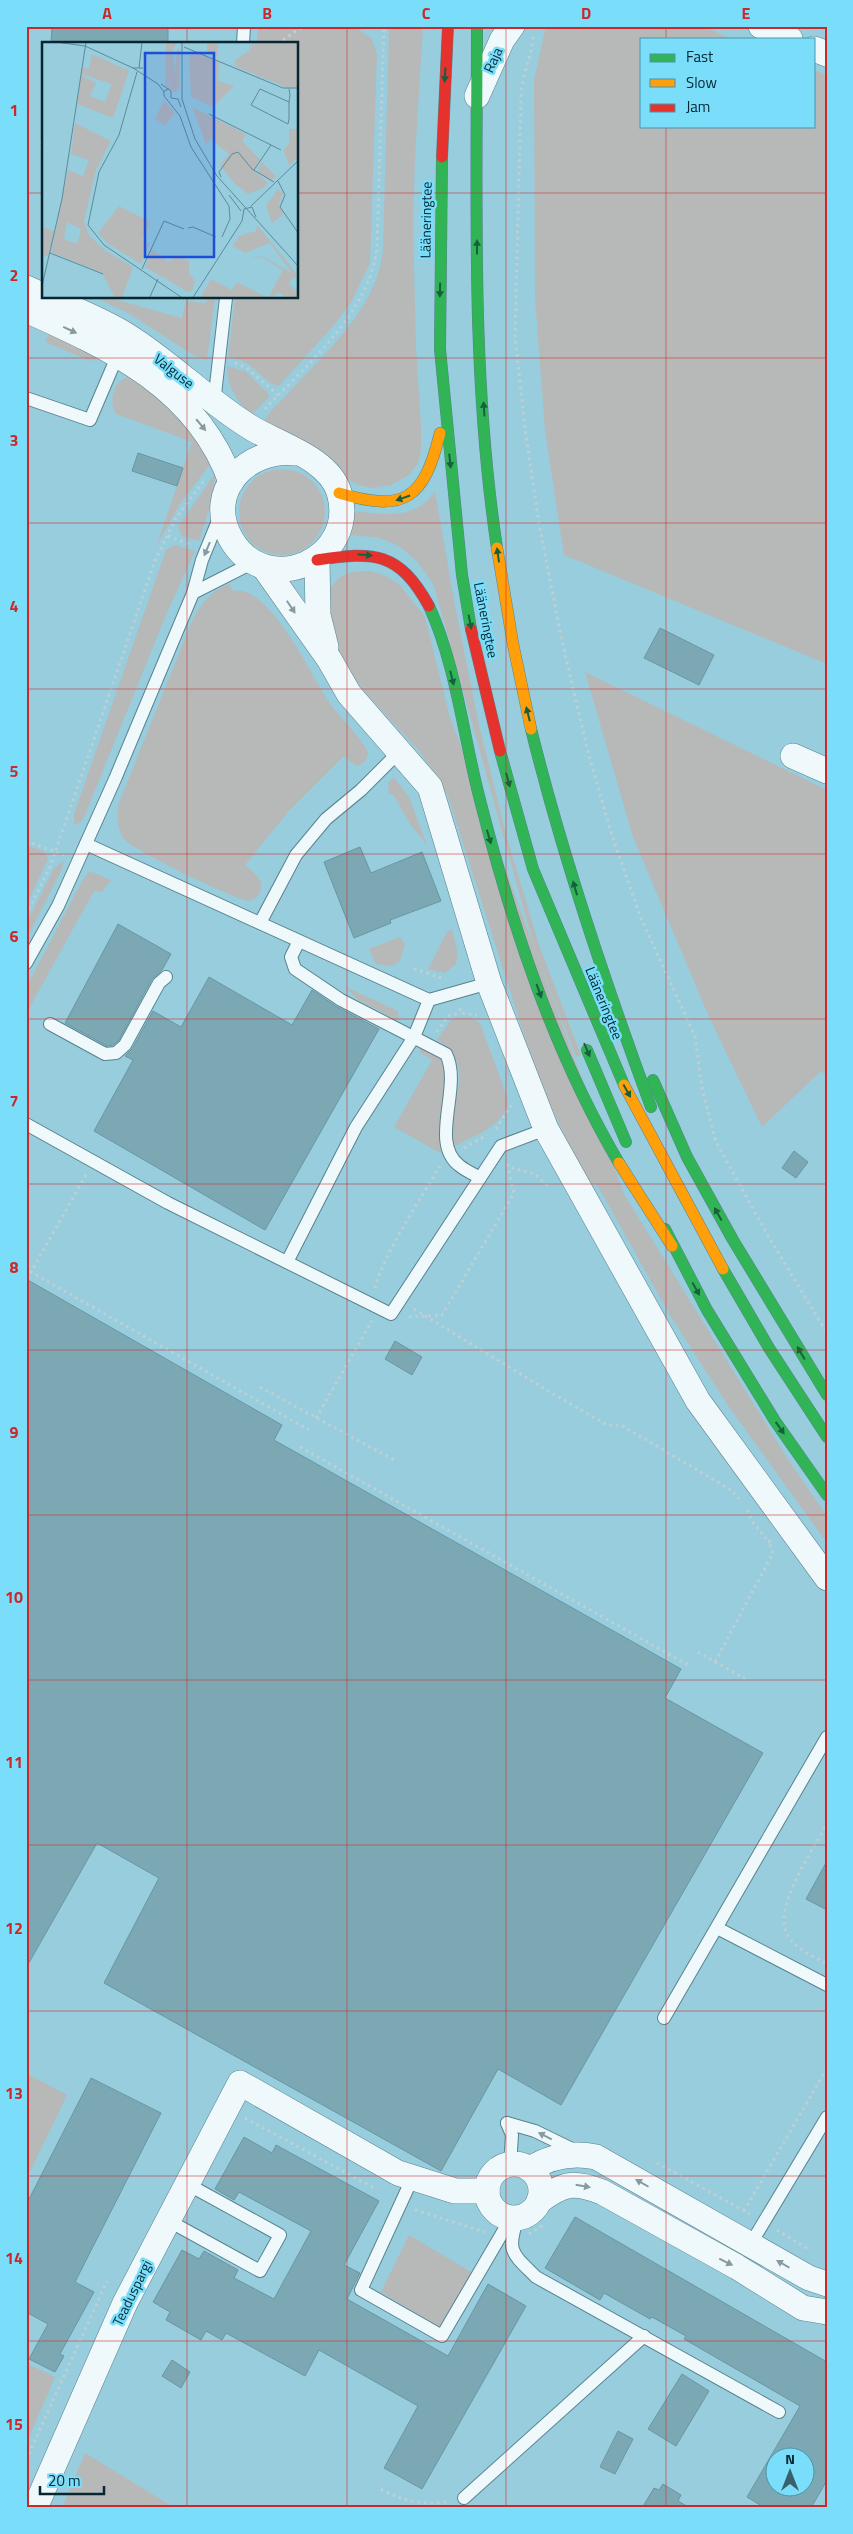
<svg xmlns="http://www.w3.org/2000/svg" width="853" height="2534" viewBox="0 0 853 2534" font-family="'Titillium Web',sans-serif">
  <rect width="100%" height="100%" fill="#97cddd"/>
  <g fill="#b7b9b9">
    <path d="M257,26H354L372,39L377,54L370,263L352,301L336,323L279,386C264,385 254,359 228,357L235,298H298V44H257Z"/>
    <path d="M389,26H423L415,158L413,221L416,347L421,425V452L418,463L409,475L391,485L372,488L359,485L347,479L334,465L265,422V419C272,409 282,400 290,391C327,351 378,307 383,249Z"/>
    <path d="M546,26H701L733,39H642V126H814V70L827,75V664L564,555L545,431L535,298L534,80Z"/>
    <path d="M96,298H110L182,318L186,301L206,303L207,298H215L207,360L195,356L128,313Z"/>
    <path d="M50,332L98,358L90,361L45,342Z"/>
    <path d="M227,366L245,371L269,394V397L252,415C237,403 227,385 227,366Z"/>
    <path d="M132,376L171,405L214,459L180,504L156,547L192,442L116,414C107,400 115,377 132,376Z"/>
    <circle cx="282" cy="512" r="43"/>
    <path d="M216,472L212,500L199,541L182,536L178,527Z"/>
    <path d="M435,491L456,611L479,725L507,838L540,948L581,1055L576,1057L535,950L434,586C420,562 402,542 373,537C366,536 356,537 350,534L354,511C383,515 417,520 435,491Z"/>
    <path d="M174,545L195,551L166,615L85,815L81,822L74,825V814L161,564L166,550Z"/>
    <path d="M371,571L386,576L400,585L425,617L449,714L624,1194L789,1461L827,1516V1543L729,1407L671,1317L596,1183L588,1187L547,1097L527,1044L448,796C439,781 430,765 419,751C388,715 347,682 332,635C327,622 330,603 330,589C340,572 353,571 371,571Z"/>
    <path d="M229,584L233,591C270,583 312,678 331,705C338,715 366,743 368,753L366,760L359,766L355,765L344,756L288,812L245,865C256,875 268,882 257,897L249,901C235,900 131,849 124,839C117,829 117,817 118,805L192,621C200,604 211,591 229,584Z"/>
    <path d="M585,672L827,790V1076L821,1071L762,1127L709,1017L633,837Z"/>
    <path d="M394,777L409,797L427,845L410,824L393,794L389,795L388,783Z"/>
    <path d="M26,845L44,851L48,859L26,906Z"/>
    <path d="M64,861L61,871L26,940V924L54,868Z"/>
    <path d="M90,871L111,880L102,892L94,891L26,1014V988L83,879Z"/>
    <path d="M452,929L458,953L456,964L445,973L428,969L447,932Z"/>
    <path d="M400,937L405,944L400,961L392,966L376,964L369,949Z"/>
    <path d="M344,986L398,1011L399,1021L357,999Z"/>
    <path d="M459,1017H469L480,1023L508,1099C508,1125 474,1135 454,1147C440,1114 484,1067 437,1040L451,1020Z"/>
    <path d="M422,1048C427,1051 434,1053 439,1057C456,1072 434,1131 442,1154L394,1127L432,1060L419,1052Z"/>
    <path d="M26,2073L67,2095L26,2180Z"/>
    <path d="M409,2235L473,2273L439,2327L381,2292Z"/>
    <path d="M26,2363L55,2377L26,2445Z"/>
    <path d="M85,2453L175,2508H62Z"/>
  </g>
  <g fill="#7ca8b4" stroke="#6897a3" fill-rule="evenodd">
    <path d="M52,26H168V44H51Z"/>
    <path d="M138,453L183,468L177,486L132,471Z"/>
    <path d="M660,628L714,655L699,685L644,658Z"/>
    <path d="M360,847L371,873L422,852L441,901L390,920L391,923L354,938L324,862Z"/>
    <path d="M118,924L171,954L162,970L152,979L119,1040L113,1045L107,1046L65,1023Z"/>
    <path d="M209,977L292,1025L312,990L337,1007L379,1029L265,1230L94,1131L133,1060L125,1056L132,1049L153,1011L181,1027Z"/>
    <path d="M794,1151L808,1162L796,1178L782,1168Z"/>
    <path d="M26,1279L282,1425L274,1440L681,1669L665,1698L763,1753L561,2105L498,2069L441,2171L104,1983L159,1878L97,1843L26,1968Z"/>
    <path d="M395,1341L422,1357L412,1375L385,1359Z"/>
    <path d="M827,1861V1910L806,1899Z"/>
    <path d="M91,2078L161,2113L75,2282L94,2292L60,2354L64,2356L55,2372L29,2359L48,2324L26,2312V2205Z"/>
    <path d="M244,2137L272,2153L276,2145L379,2201L344,2265L360,2273L347,2299L448,2356L488,2284L526,2306L422,2489L384,2468L418,2406L319,2350L305,2376L226,2333L222,2340L206,2331L201,2340L166,2320L170,2312L153,2302L182,2250L199,2259L204,2251L238,2270L234,2278L274,2299L311,2231L239,2192L234,2200L215,2189Z"/>
    <path d="M575,2217L827,2362V2480L811,2508H765L747,2497L800,2406L684,2339L686,2336L652,2317L650,2319L604,2293L600,2300L545,2268ZM776,2456H806V2486H776Z"/>
    <path d="M172,2360L190,2372L181,2388L162,2376Z"/>
    <path d="M682,2374L709,2391L676,2446L648,2429Z"/>
    <path d="M618,2431L633,2439L615,2474L600,2467Z"/>
    <path d="M663,2484L681,2495L678,2501L690,2508H642L654,2488L659,2490Z"/>
  </g>
  <g fill="none" stroke-linecap="round" stroke-linejoin="round">
    <g stroke="#58838e" stroke-width="14">
      <g id="lane">
        <path d="M243,44L244,26"/>
        <path d="M26,398L90,420L119,352"/>
        <path d="M214,403L226,298"/>
        <path d="M193,593L254,562"/>
        <path d="M86,844L429,1000L489,983"/>
        <path d="M260,923L296,855L326,819L361,790L400,751"/>
        <path d="M299,941L291,957L295,969L341,1000L446,1054C463,1087 428,1143 460,1166C466,1171 474,1174 480,1178"/>
        <path d="M26,963L58,906L115,779L193,593L202,560L220,516"/>
        <path d="M50,1024L105,1054L116,1053L125,1045L159,983L166,977"/>
        <path d="M26,1124L168,1203L391,1314L501,1146L546,1129"/>
        <path d="M287,1262L356,1127L414,1037L429,1000"/>
        <path d="M717,1928L827,1985"/>
        <path d="M664,2018L827,1737"/>
        <path d="M507,2123L535,2131L576,2151"/>
        <path d="M507,2123L512,2135L510,2165"/>
        <path d="M412,2179L361,2290L442,2336L511,2218"/>
        <path d="M518,2217C506,2252 512,2253 536,2277L779,2412"/>
        <path d="M169,2221L260,2271L280,2235L189,2185"/>
        <path d="M750,2245L827,2117"/>
        <path d="M464,2498L644,2336"/>
      </g>
    </g>
    <g stroke="#58838e" stroke-width="26">
      <g id="street">
        <path d="M761,26L790,39"/>
        <path d="M814,49L827,54"/>
        <path d="M477,96L502,40L512,26"/>
        <path d="M26,288L44,296"/>
        <path d="M48,298C74,309 102,320 126,335C170,362 206,400 250,427C279,445 328,458 339,492C359,560 266,600 231,539C204,492 247,447 296,453"/>
        <path d="M26,310C111,348 198,388 231,482"/>
        <path d="M317,560L318,615L326,647"/>
        <path d="M264,567L329,659L349,694L430,787L489,983L546,1129L698,1401L827,1578"/>
        <path d="M793,756L827,771"/>
        <circle cx="514" cy="2191" r="27"/>
        <path d="M530,2169C551,2156 572,2152 596,2157L809,2278L827,2284"/>
        <path d="M539,2201C564,2183 573,2181 602,2192L737,2267L803,2308L827,2312"/>
        <path d="M35,2508L125,2303L240,2083L398,2173L455,2191H487"/>
      </g>
    </g>
    <g stroke="#58838e" stroke-width="12">
      <g id="fast">
        <path d="M477,26C477,199 471,376 497,548"/>
        <path d="M442,157L440,349L462,575L471,629"/>
        <path d="M429,606C456,665 463,734 479,796C511,923 553,1051 619,1163"/>
        <path d="M531,729C563,858 605,982 651,1107"/>
        <path d="M500,751L533,869L624,1085"/>
        <path d="M587,1050L626,1142"/>
        <path d="M653,1080L687,1157L733,1240L827,1395"/>
        <path d="M665,1229L707,1310L775,1421L827,1495"/>
        <path d="M723,1269L769,1348L827,1437"/>
      </g>
    </g>
    <g stroke="#58838e" stroke-width="12">
      <g id="slow">
        <path d="M339,493C405,513 424,499 440,433"/>
        <path d="M497,548L513,644L531,729"/>
        <path d="M624,1085L723,1269"/>
        <path d="M619,1163L672,1246"/>
      </g>
    </g>
    <g stroke="#58838e" stroke-width="12">
      <g id="jam">
        <path d="M442,157L448,26"/>
        <path d="M317,560C375,551 399,552 429,606"/>
        <path d="M471,629L500,751"/>
      </g>
    </g>
    <g stroke="#bed0d4" stroke-width="3" stroke-dasharray="2.5 4" stroke-linecap="butt">
      <path d="M368,26L383,27"/>
      <path d="M533,37C532,57 522,75 521,96L515,335L525,428L539,524L562,641L587,748L610,829L640,916L695,1036L702,1088L716,1142L767,1234L827,1333"/>
      <path d="M278,44L297,30L308,26"/>
      <path d="M41,141L44,176"/>
      <path d="M235,363L247,368L278,395"/>
      <path d="M265,409C307,364 373,310 377,244L384,26"/>
      <path d="M168,536L192,545"/>
      <path d="M26,841L64,855"/>
      <path d="M26,915L50,867L155,561L176,518L205,479"/>
      <path d="M414,969L442,978"/>
      <path d="M460,1008L461,1013L477,1015"/>
      <path d="M437,1032L448,1016L461,1013"/>
      <path d="M496,1129L511,1105"/>
      <path d="M464,1148L487,1135"/>
      <path d="M508,1164V1167L535,1174L550,1188"/>
      <path d="M86,1175L31,1272L309,1430"/>
      <path d="M26,1270L31,1272"/>
      <path d="M375,1288C385,1251 420,1200 440,1166"/>
      <path d="M414,1309L555,1395L607,1425H621L731,1490L739,1499"/>
      <path d="M409,1317L442,1315L514,1193L508,1167"/>
      <path d="M260,1387L394,1460"/>
      <path d="M316,1418L372,1321"/>
      <path d="M300,1447L690,1666"/>
      <path d="M747,1510L752,1521L769,1542L771,1540"/>
      <path d="M698,1652L747,1680"/>
      <path d="M715,1662L773,1553L769,1542"/>
      <path d="M825,1963C812,1956 796,1949 788,1936C771,1909 813,1850 827,1824"/>
      <path d="M245,2118L376,2189"/>
      <path d="M657,2163L750,2214"/>
      <path d="M415,2210L485,2232"/>
      <path d="M744,2211L827,2068"/>
      <path d="M777,2230L808,2249"/>
      <path d="M529,2234L545,2224"/>
      <path d="M26,2460L107,2281"/>
      <path d="M381,2489C402,2501 424,2506 449,2501"/>
    </g>
    <use href="#lane" stroke="#eff8fa" stroke-width="12"/>
    <use href="#street" stroke="#eff8fa" stroke-width="25"/>
    <use href="#fast" stroke="#30b455" stroke-width="11"/>
    <use href="#slow" stroke="#ff9f0a" stroke-width="11"/>
    <use href="#jam" stroke="#e5322d" stroke-width="11"/>
  </g>
  <defs><path id="oneway-solid" d="M-6-.8H1V-3.2L6.5 0L1 3.2V.8H-6Z" transform="scale(1.25)"/></defs>
  <g fill="#175f3f">
    <use href="#oneway-solid" transform="translate(445 75) rotate(93)"/>
    <use href="#oneway-solid" transform="translate(477 247) rotate(-90)"/>
    <use href="#oneway-solid" transform="translate(440 290) rotate(91)"/>
    <use href="#oneway-solid" transform="translate(484 409) rotate(-94)"/>
    <use href="#oneway-solid" transform="translate(450 461) rotate(84)"/>
    <use href="#oneway-solid" transform="translate(403 498) rotate(161)"/>
    <use href="#oneway-solid" transform="translate(365 555) rotate(5)"/>
    <use href="#oneway-solid" transform="translate(498 555) rotate(-98)"/>
    <use href="#oneway-solid" transform="translate(470 622) rotate(79)"/>
    <use href="#oneway-solid" transform="translate(452 678) rotate(76)"/>
    <use href="#oneway-solid" transform="translate(528 714) rotate(-104)"/>
    <use href="#oneway-solid" transform="translate(508 780) rotate(75)"/>
    <use href="#oneway-solid" transform="translate(489 837) rotate(74)"/>
    <use href="#oneway-solid" transform="translate(575 888) rotate(-106)"/>
    <use href="#oneway-solid" transform="translate(539 991) rotate(70)"/>
    <use href="#oneway-solid" transform="translate(587 1050) rotate(67)"/>
    <use href="#oneway-solid" transform="translate(627 1091) rotate(61)"/>
    <use href="#oneway-solid" transform="translate(718 1214) rotate(-119)"/>
    <use href="#oneway-solid" transform="translate(696 1289) rotate(61)"/>
    <use href="#oneway-solid" transform="translate(801 1353) rotate(-121)"/>
    <use href="#oneway-solid" transform="translate(780 1428) rotate(55)"/>
  </g>
  <g fill="#869a9f">
    <use href="#oneway-solid" transform="translate(70 330) rotate(25)"/>
    <use href="#oneway-solid" transform="translate(201 425) rotate(50)"/>
    <use href="#oneway-solid" transform="translate(207 549) rotate(113)"/>
    <use href="#oneway-solid" transform="translate(291 607) rotate(56)"/>
    <use href="#oneway-solid" transform="translate(545 2136) rotate(-153)"/>
    <use href="#oneway-solid" transform="translate(642 2183) rotate(-150)"/>
    <use href="#oneway-solid" transform="translate(583 2186) rotate(10)"/>
    <use href="#oneway-solid" transform="translate(726 2262) rotate(26)"/>
    <use href="#oneway-solid" transform="translate(783 2264) rotate(-150)"/>
  </g>
  <path fill="none" stroke="#cc2828" stroke-width="1" stroke-opacity="0.55" d="M187,26V44M347,26V2508M506,26V2508M666,26V39M666,126V2508M26,193H44M298,193H827M187,298V2508M26,358H827M26,523H827M26,689H827M26,854H827M26,1019H827M26,1184H827M26,1350H827M26,1515H827M26,1680H827M26,1845H827M26,2011H827M26,2176H827M26,2341H827"/>
  <g text-anchor="middle" stroke-width="5" stroke-linejoin="round" paint-order="stroke">
    <g font-size="14" fill="#062730" stroke="#7addfa">
      <text transform="translate(493 60) rotate(-66)" y="5">Raja</text>
      <text transform="translate(426 220) rotate(-89)" y="5">Lääneringtee</text>
      <text transform="translate(174 371) rotate(38)" y="5">Valguse</text>
      <text transform="translate(486 620) rotate(79)" y="5">Lääneringtee</text>
      <text transform="translate(604 1003) rotate(68)" y="5">Lääneringtee</text>
      <text transform="translate(132 2293) rotate(-64)" y="5">Teaduspargi</text>
    </g>
  </g>
  <g transform="translate(42 42)">
    <rect width="256" height="256" fill="#97cddd"/>
    <path d="M124,0H135L131,7L133,33L123,44ZM165,0H176L175,15L165,10ZM211,0H256V45L246,46L193,24L194,17L207,9ZM138,5L137,46L133,50L124,45L133,33L135,8ZM50,12L87,29L71,76L35,62L39,33L54,41L48,54L63,60L70,42L39,32L40,26L47,27ZM159,12L177,20L176,39L192,44L171,65L149,55L147,13ZM122,58L133,71L123,83L113,77ZM150,65L204,92L200,99L218,118L211,128L226,141L221,146L206,152L192,141L178,123L187,112L169,97L164,102ZM33,81L69,99L54,128L42,179L47,193L61,207L91,225L80,256H73L60,231L9,210L26,128L41,134L47,118L29,112ZM25,180L39,187L35,202L22,197ZM247,87H256V116L247,123L241,108L247,102ZM219,119L234,134L229,139L215,130ZM236,147L241,151L237,163L242,172L230,181L224,164ZM77,164L108,180L100,198L107,202L99,222L65,201L56,191ZM215,183L252,228L256,235L249,237L247,242L256,250V256H244L238,251L226,256L241,228L219,215L214,217L207,212L214,216L220,214L250,231L228,201L203,211L191,204L197,194L214,189ZM0,185L12,189L6,214L0,213ZM110,208L128,220L133,212L147,219V232L153,239L150,249L146,250L103,225ZM169,237L190,248L195,240L224,255L158,256Z" fill="#b7b9b9" fill-rule="evenodd"/>
    <path fill="none" stroke="#5d8b98" stroke-width="1" d="M14,0L43,4L91,26M140,0V57L153,97L175,134L257,225M142,5L241,46H257M97,26L100,0M101,26H91L116,42L122,50M95,30L77,93L57,130L46,183L62,203L142,257M119,42L129,49V56M127,47L122,49V54L138,74L149,105L187,164L188,177L180,195M247,47L248,53L247,60V77L246,82L209,63L218,47L247,60M129,56L136,57L139,65M167,72L239,108M212,128L229,103M179,135L177,130L190,112L196,110L210,127L232,140M236,139L243,153L238,165L257,192M187,153L199,169M209,164L257,118M146,186L151,185L174,195M8,211L61,232M100,227L122,179L142,187M0,244L20,157L44,0M107,257L116,237M150,257L200,179L202,167L210,165L214,175"/>
    <path fill="#1d4ed8" fill-opacity="0.15" stroke="#1d4ed8" stroke-width="2.5" d="M103,11H172V215H103Z"/>
    <rect width="256" height="256" fill="none" stroke="#062730" stroke-width="2.5"/>
  </g>
  <rect width="853" height="2534" fill="none" stroke="#7addfa" stroke-width="55"/>
  <rect x="640" y="38" width="175" height="90" fill="#7addfa" stroke="#4c94a9"/>
  <rect x="650" y="54" width="25" height="8" fill="#30b455" stroke="#4c94a9"/>
  <text x="686" y="62" font-size="15" fill="#062730">Fast</text>
  <rect x="650" y="79" width="25" height="8" fill="#ff9f0a" stroke="#4c94a9"/>
  <text x="686" y="88" font-size="15" fill="#062730">Slow</text>
  <rect x="650" y="104" width="25" height="8" fill="#e5322d" stroke="#4c94a9"/>
  <text x="686" y="112" font-size="15" fill="#062730">Jam</text>
  <g transform="translate(790 2472)"><circle r="24" fill="#7addfa" stroke="#4c94a9"/>
  <path d="M0-4L9 19L0 12L-9 19Z" fill="#39616d"/>
  <text y="-8" font-size="14" font-weight="bold" text-anchor="middle" fill="#062730">N</text>
  </g>
  <path d="M40 2486v8h64v-8" fill="none" stroke="#062730" stroke-width="2.5"/>
  <text x="48" y="2486" font-size="15" fill="#062730" stroke="#7addfa" stroke-width="4" paint-order="stroke">20 m</text>
  <rect x="28" y="28" width="798" height="2478" fill="none" stroke="#cc2828" stroke-width="2"/>
  <g font-size="16" text-anchor="middle" font-weight="bold" fill="#cc2828">
    <text x="107" y="19">A</text>
    <text x="267" y="19">B</text>
    <text x="426" y="19">C</text>
    <text x="586" y="19">D</text>
    <text x="746" y="19">E</text>
    <text x="14" y="116">1</text>
    <text x="14" y="281">2</text>
    <text x="14" y="446">3</text>
    <text x="14" y="612">4</text>
    <text x="14" y="777">5</text>
    <text x="14" y="942">6</text>
    <text x="14" y="1107">7</text>
    <text x="14" y="1273">8</text>
    <text x="14" y="1438">9</text>
    <text x="14" y="1603">10</text>
    <text x="14" y="1768">11</text>
    <text x="14" y="1934">12</text>
    <text x="14" y="2099">13</text>
    <text x="14" y="2264">14</text>
    <text x="14" y="2430">15</text>
  </g>
</svg>
